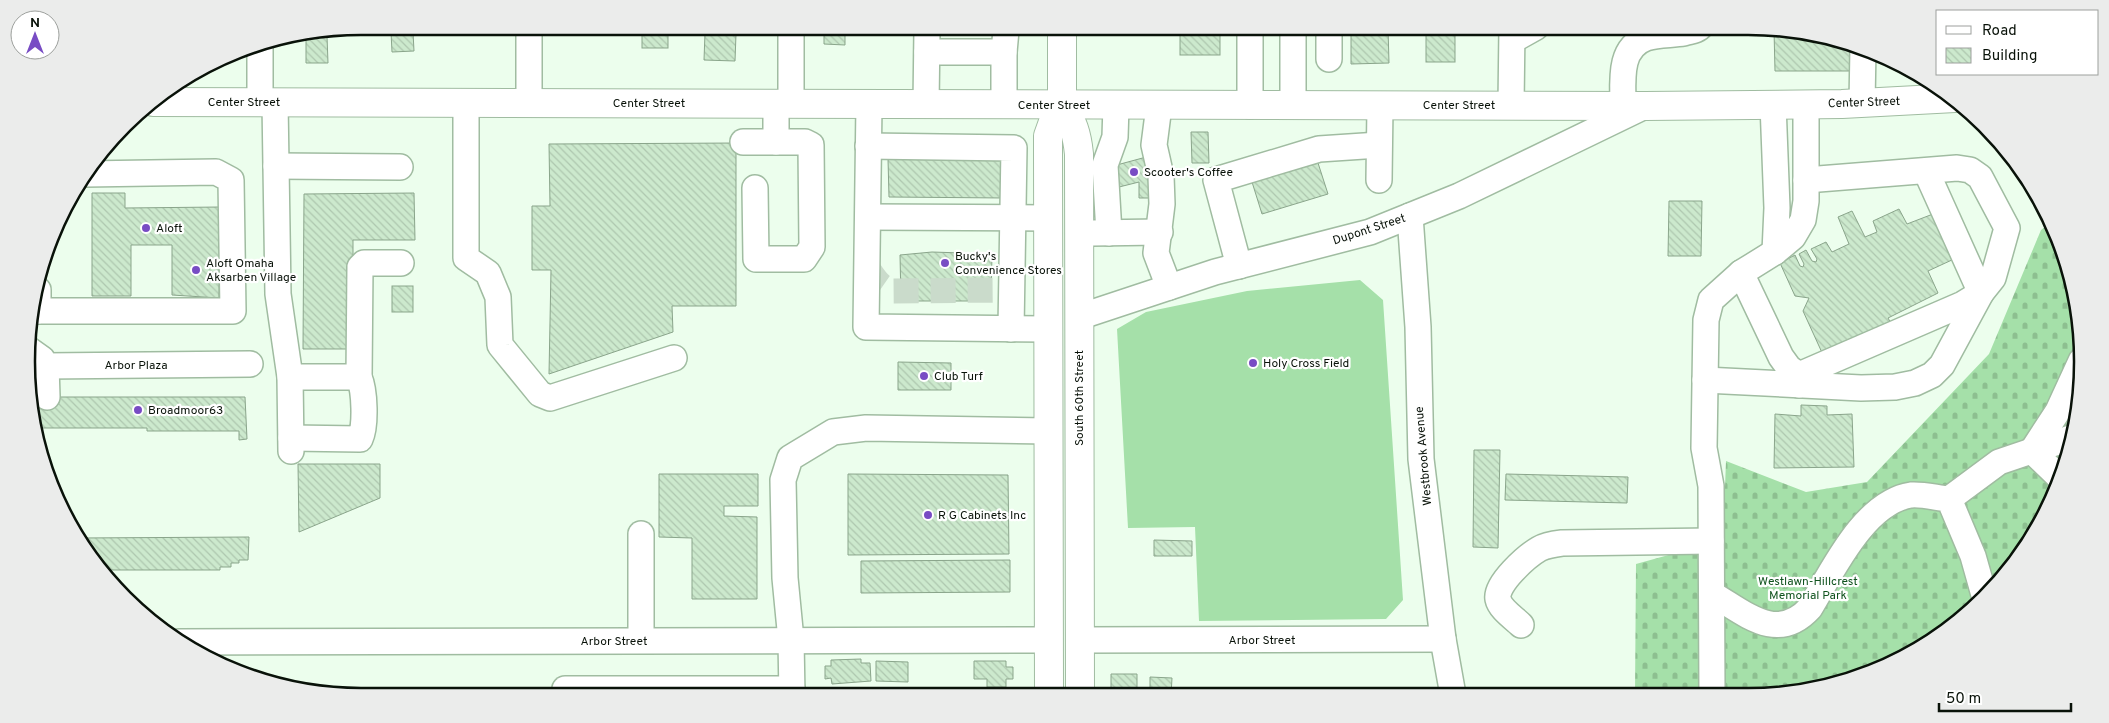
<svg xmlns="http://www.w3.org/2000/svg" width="2109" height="723" viewBox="0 0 2109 723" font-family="Overpass,sans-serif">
  <defs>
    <pattern id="cemetery-stones" width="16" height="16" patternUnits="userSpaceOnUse" patternTransform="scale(1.25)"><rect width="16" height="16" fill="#a5e0a9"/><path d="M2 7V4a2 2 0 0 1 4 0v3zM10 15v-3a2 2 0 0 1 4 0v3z" fill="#8dbf90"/></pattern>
    <pattern id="building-back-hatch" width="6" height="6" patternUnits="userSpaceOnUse" patternTransform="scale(1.25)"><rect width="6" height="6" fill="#cce9cd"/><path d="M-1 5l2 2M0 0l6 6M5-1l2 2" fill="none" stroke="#aec7af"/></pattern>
  </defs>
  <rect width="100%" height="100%" fill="#ecfeed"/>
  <path fill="#a5e0a9" d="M1360,280L1383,300L1403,600L1386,619L1199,621L1195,527L1128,528L1117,329L1146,312L1247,291Z"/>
  <path fill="url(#cemetery-stones)" d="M2051,223L2065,253L2080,317L2082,383L2071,448L2038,529L1969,613L1896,662L1792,694H1635L1636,564L1723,540L1726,461L1806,492L1867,482L1989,354L2041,230Z"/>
  <g fill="url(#building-back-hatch)" stroke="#8aa58b">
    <path d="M1351,28H1388L1389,63L1351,64Z"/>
    <rect x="1426" y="28" width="29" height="34"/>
    <rect x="1180" y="29" width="40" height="26"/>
    <path d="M824,30H845V45L824,44Z"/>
    <path d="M1774,30L1834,38L1853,45V71H1775Z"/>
    <rect x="642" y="31" width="26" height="17"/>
    <path d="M391,32H413L414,51L392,52Z"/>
    <path d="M705,33L736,34L735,61L704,60Z"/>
    <path d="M306,36H327L328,63H306Z"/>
    <path d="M1191,132H1208L1209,163H1192Z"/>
    <path d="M736,143V306H672L673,332L549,374L551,270H532V206H550L549,144Z"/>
    <path d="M1150,156L1156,198H1139V182L1119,187L1113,166Z"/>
    <path d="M888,159L1005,160L1004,198L889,197Z"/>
    <path d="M1318,163L1328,194L1262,214L1252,182Z"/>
    <path d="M92,193H125V208L220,207L219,298L172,295V245H131V296H92Z"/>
    <path d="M414,193L415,240H353V349H303L304,194Z"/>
    <path d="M1669,201H1702L1701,256H1668Z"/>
    <path d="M1899,209L1907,224L1933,214L1954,259L1928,271L1938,293L1888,318L1892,325L1824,357L1803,311L1809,298L1795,296L1780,263L1795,255L1800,266L1803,267L1804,264L1799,254L1806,250L1812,261L1816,262L1817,259L1811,249L1826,242L1832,252L1849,244L1838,217L1852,211L1865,237L1877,232L1873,221Z"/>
    <path d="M932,252L992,254L991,301H901L900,255Z"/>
    <rect x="392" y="286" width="21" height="26"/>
    <path d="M898,362L951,363V390H898Z"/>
    <path d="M29,397H245L247,439L239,440V431H147V428H34Z"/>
    <path d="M1801,405L1827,406V415L1852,414L1854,467L1774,468L1775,414L1801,416Z"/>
    <path d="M1474,450H1500L1498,548L1473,547Z"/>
    <path d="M298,464H380V498L299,532Z"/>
    <path d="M659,474H758V506H724V516L757,517V599H692V538L659,537Z"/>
    <path d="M848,474L1008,475L1009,554L848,555Z"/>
    <path d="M1506,474L1628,477L1627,503L1505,500Z"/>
    <path d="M249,537L248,560H239V563H231V567H220V570H101L83,548L78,538Z"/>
    <path d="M1154,540L1192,541V556H1154Z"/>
    <path d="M1010,560V592L861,593V561Z"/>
    <path d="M861,659V663H870L871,681L832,684L831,678L825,679V666H831V660Z"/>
    <path d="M876,661L908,662V682L876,681Z"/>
    <path d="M974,661H1006V667H1013V679H1006V687H987V679H974Z"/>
    <path d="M1111,674H1137V694L1111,695Z"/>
    <path d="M1150,677L1172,678L1171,695H1150Z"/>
    <rect x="1210" y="689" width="28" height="6"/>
    <rect x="1253" y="689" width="29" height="6"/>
    <rect x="1295" y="689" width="28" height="6"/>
    <rect x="1339" y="689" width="28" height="6"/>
    <rect x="1385" y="689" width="28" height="6"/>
  </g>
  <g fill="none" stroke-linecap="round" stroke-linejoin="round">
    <path stroke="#cadbcb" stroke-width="25" stroke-dasharray="25 12" stroke-linecap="butt" d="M867,267C875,279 879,287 893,291L1012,290"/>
    <g stroke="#a0bca1" stroke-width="28">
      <g id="minor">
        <path d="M1293,28V106"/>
        <path d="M1329,28V59"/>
        <path d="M791,30V103"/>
        <path d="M529,32V103"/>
        <path d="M1513,40L1536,27"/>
        <path d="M260,44V102"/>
        <path d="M927,52H1004L1006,30"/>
        <path d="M275,102L278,294L290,377L291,451"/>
        <path d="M466,103V258L488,273L498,297L500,345L540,394L550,398L674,358"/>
        <path d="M1862,103L1863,48"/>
        <path d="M869,104L866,327L1047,329"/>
        <path d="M926,104L927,30"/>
        <path d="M1773,104L1777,208L1775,252"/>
        <path d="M1004,105V52"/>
        <path d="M1511,105L1512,27"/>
        <path d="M1159,106L1154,145L1161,176L1162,204L1156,253L1169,287"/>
        <path d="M1250,106V28"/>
        <path d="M1623,106C1623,82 1618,48 1646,38C1657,34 1672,35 1684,33C1690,31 1697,31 1701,26"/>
        <path d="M743,142H776"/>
        <path d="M868,146L1014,148L1011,329"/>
        <path d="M276,166L400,167"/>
        <path d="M1379,180L1380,106"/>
        <path d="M755,188L756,259H804L812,247L811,145L805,142H776V103"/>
        <path d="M1410,216L1418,327L1421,459L1443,639L1453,695"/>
        <path d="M868,217L1047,218"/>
        <path d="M1092,233L1160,232"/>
        <path d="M1109,233L1105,165L1115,137L1116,106"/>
        <path d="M1239,266L1216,180L1319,149L1379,145"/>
        <path d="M1741,273L1781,357L1789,368L1799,375"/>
        <path d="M38,290V311"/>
        <path d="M31,311H233L231,180L216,172L85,174"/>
        <path d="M1079,317L1215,272L1370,232L1459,196L1645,106"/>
        <path d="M28,349L42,359L46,366L250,364"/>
        <path d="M46,366L47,397"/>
        <path d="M290,377H359"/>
        <path d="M1705,380L1861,388L1895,387L1915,383L1932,375L1942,365L1981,293L1926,171"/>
        <path d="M1799,385V375L1963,304L1981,293L1993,278L2007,228L1980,177L1970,170L1957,168L1806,180"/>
        <path d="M291,438L360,439C366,426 365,391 359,377L360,267L364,263H401"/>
        <path d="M2059,477L2032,451L2058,411L2081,361"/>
        <path d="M1949,499L1999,462L2073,437"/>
        <path d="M641,534V640"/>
        <path d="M1712,594C1745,613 1777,644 1810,608C1832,572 1864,502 1911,495C1923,494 1937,498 1949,499L1973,556L1984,595"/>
        <path d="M1521,625C1514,618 1500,609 1498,599C1495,584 1527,556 1539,549C1546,545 1554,544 1562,543L1711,541"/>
        <path d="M1080,640L1443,639"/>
        <path d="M179,642L1049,640"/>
        <path d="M565,689H792"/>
        <path d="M1712,694L1711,486L1704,448L1706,320L1711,300L1741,273L1775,252L1793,237L1803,220L1806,201V104"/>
        <path d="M792,696L791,640L785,578L783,480L790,458L833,432L866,428L1048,431"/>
      </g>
    </g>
    <g stroke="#a0bca1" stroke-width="30">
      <g id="major">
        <path d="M153,102L1645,106L1842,104L1955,98"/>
        <path d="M1062,105C1073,122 1077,134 1079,154L1080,695"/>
        <path d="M1049,695L1048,151V136L1053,122L1062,105V29"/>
      </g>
    </g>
    <use href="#minor" stroke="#fff" stroke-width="25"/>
    <use href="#major" stroke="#fff" stroke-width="28"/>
  </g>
  <g fill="#784cc4" stroke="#fff" stroke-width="2">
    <circle cx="1134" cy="172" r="5"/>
    <circle cx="146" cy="228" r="5"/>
    <circle cx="945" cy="263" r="5"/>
    <circle cx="196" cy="270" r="5"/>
    <circle cx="1253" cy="363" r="5"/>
    <circle cx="924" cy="376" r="5"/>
    <circle cx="138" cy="410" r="5"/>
    <circle cx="928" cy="515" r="5"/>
  </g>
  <g text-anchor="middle" stroke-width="4.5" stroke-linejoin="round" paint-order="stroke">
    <g font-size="12" fill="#091209" stroke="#fff">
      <text x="244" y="106">Center Street</text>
      <text transform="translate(1864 102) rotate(-2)" y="4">Center Street</text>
      <text x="649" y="107">Center Street</text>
      <text x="1054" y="109">Center Street</text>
      <text x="1459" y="109">Center Street</text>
      <text transform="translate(1369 229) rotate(-18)" y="4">Dupont Street</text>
      <text x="136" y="369">Arbor Plaza</text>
      <text transform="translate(1079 398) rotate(-90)" y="4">South 60th Street</text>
      <text transform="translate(1423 456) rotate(-95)" y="4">Westbrook Avenue</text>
      <text x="1262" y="644">Arbor Street</text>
      <text x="614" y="645">Arbor Street</text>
    </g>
    <g font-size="12" fill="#091209" stroke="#fff" text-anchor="start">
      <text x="1144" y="176">Scooter's Coffee</text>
      <text x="156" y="232">Aloft</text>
      <text x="955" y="260">Bucky's<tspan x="955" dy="14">Convenience Stores</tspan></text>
      <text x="206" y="267">Aloft Omaha<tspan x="206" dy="14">Aksarben Village</tspan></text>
      <text x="1263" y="367">Holy Cross Field</text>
      <text x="934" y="380">Club Turf</text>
      <text x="148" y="414">Broadmoor63</text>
      <text x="938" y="519">R G Cabinets Inc</text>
    </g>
    <g font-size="12" fill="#10531e" stroke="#fff">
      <text x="1808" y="585">Westlawn-Hillcrest<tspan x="1808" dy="14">Memorial Park</tspan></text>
    </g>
  </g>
  <path d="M0 0H2109V723H0ZM361 35H1748A326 326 0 0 1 2074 361V362A326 326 0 0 1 1748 688H361A326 326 0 0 1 35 362V361A326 326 0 0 1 361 35Z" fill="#ebeceb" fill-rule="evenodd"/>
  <path fill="none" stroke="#091209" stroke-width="2.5" d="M361 35H1748A326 326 0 0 1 2074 361V362A326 326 0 0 1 1748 688H361A326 326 0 0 1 35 362V361A326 326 0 0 1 361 35Z"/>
  <rect x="1936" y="10" width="162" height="65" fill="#ffffff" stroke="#9da09d"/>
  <rect x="1946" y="26" width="25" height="8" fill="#ffffff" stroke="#9da09d"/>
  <text x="1982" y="35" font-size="15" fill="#091209">Road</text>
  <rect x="1946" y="48" width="25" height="15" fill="url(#building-back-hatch)" stroke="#9da09d"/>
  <text x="1982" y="60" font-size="15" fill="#091209">Building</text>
  <g transform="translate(35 35)"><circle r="24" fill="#ffffff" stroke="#9da09d"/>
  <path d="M0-4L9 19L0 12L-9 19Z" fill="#784cc4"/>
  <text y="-8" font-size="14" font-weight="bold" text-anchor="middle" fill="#091209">N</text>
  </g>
  <path d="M1939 703v8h132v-8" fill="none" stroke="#091209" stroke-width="2.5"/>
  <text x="1946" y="703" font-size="15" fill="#091209" stroke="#ffffff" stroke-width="4" paint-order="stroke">50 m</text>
</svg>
